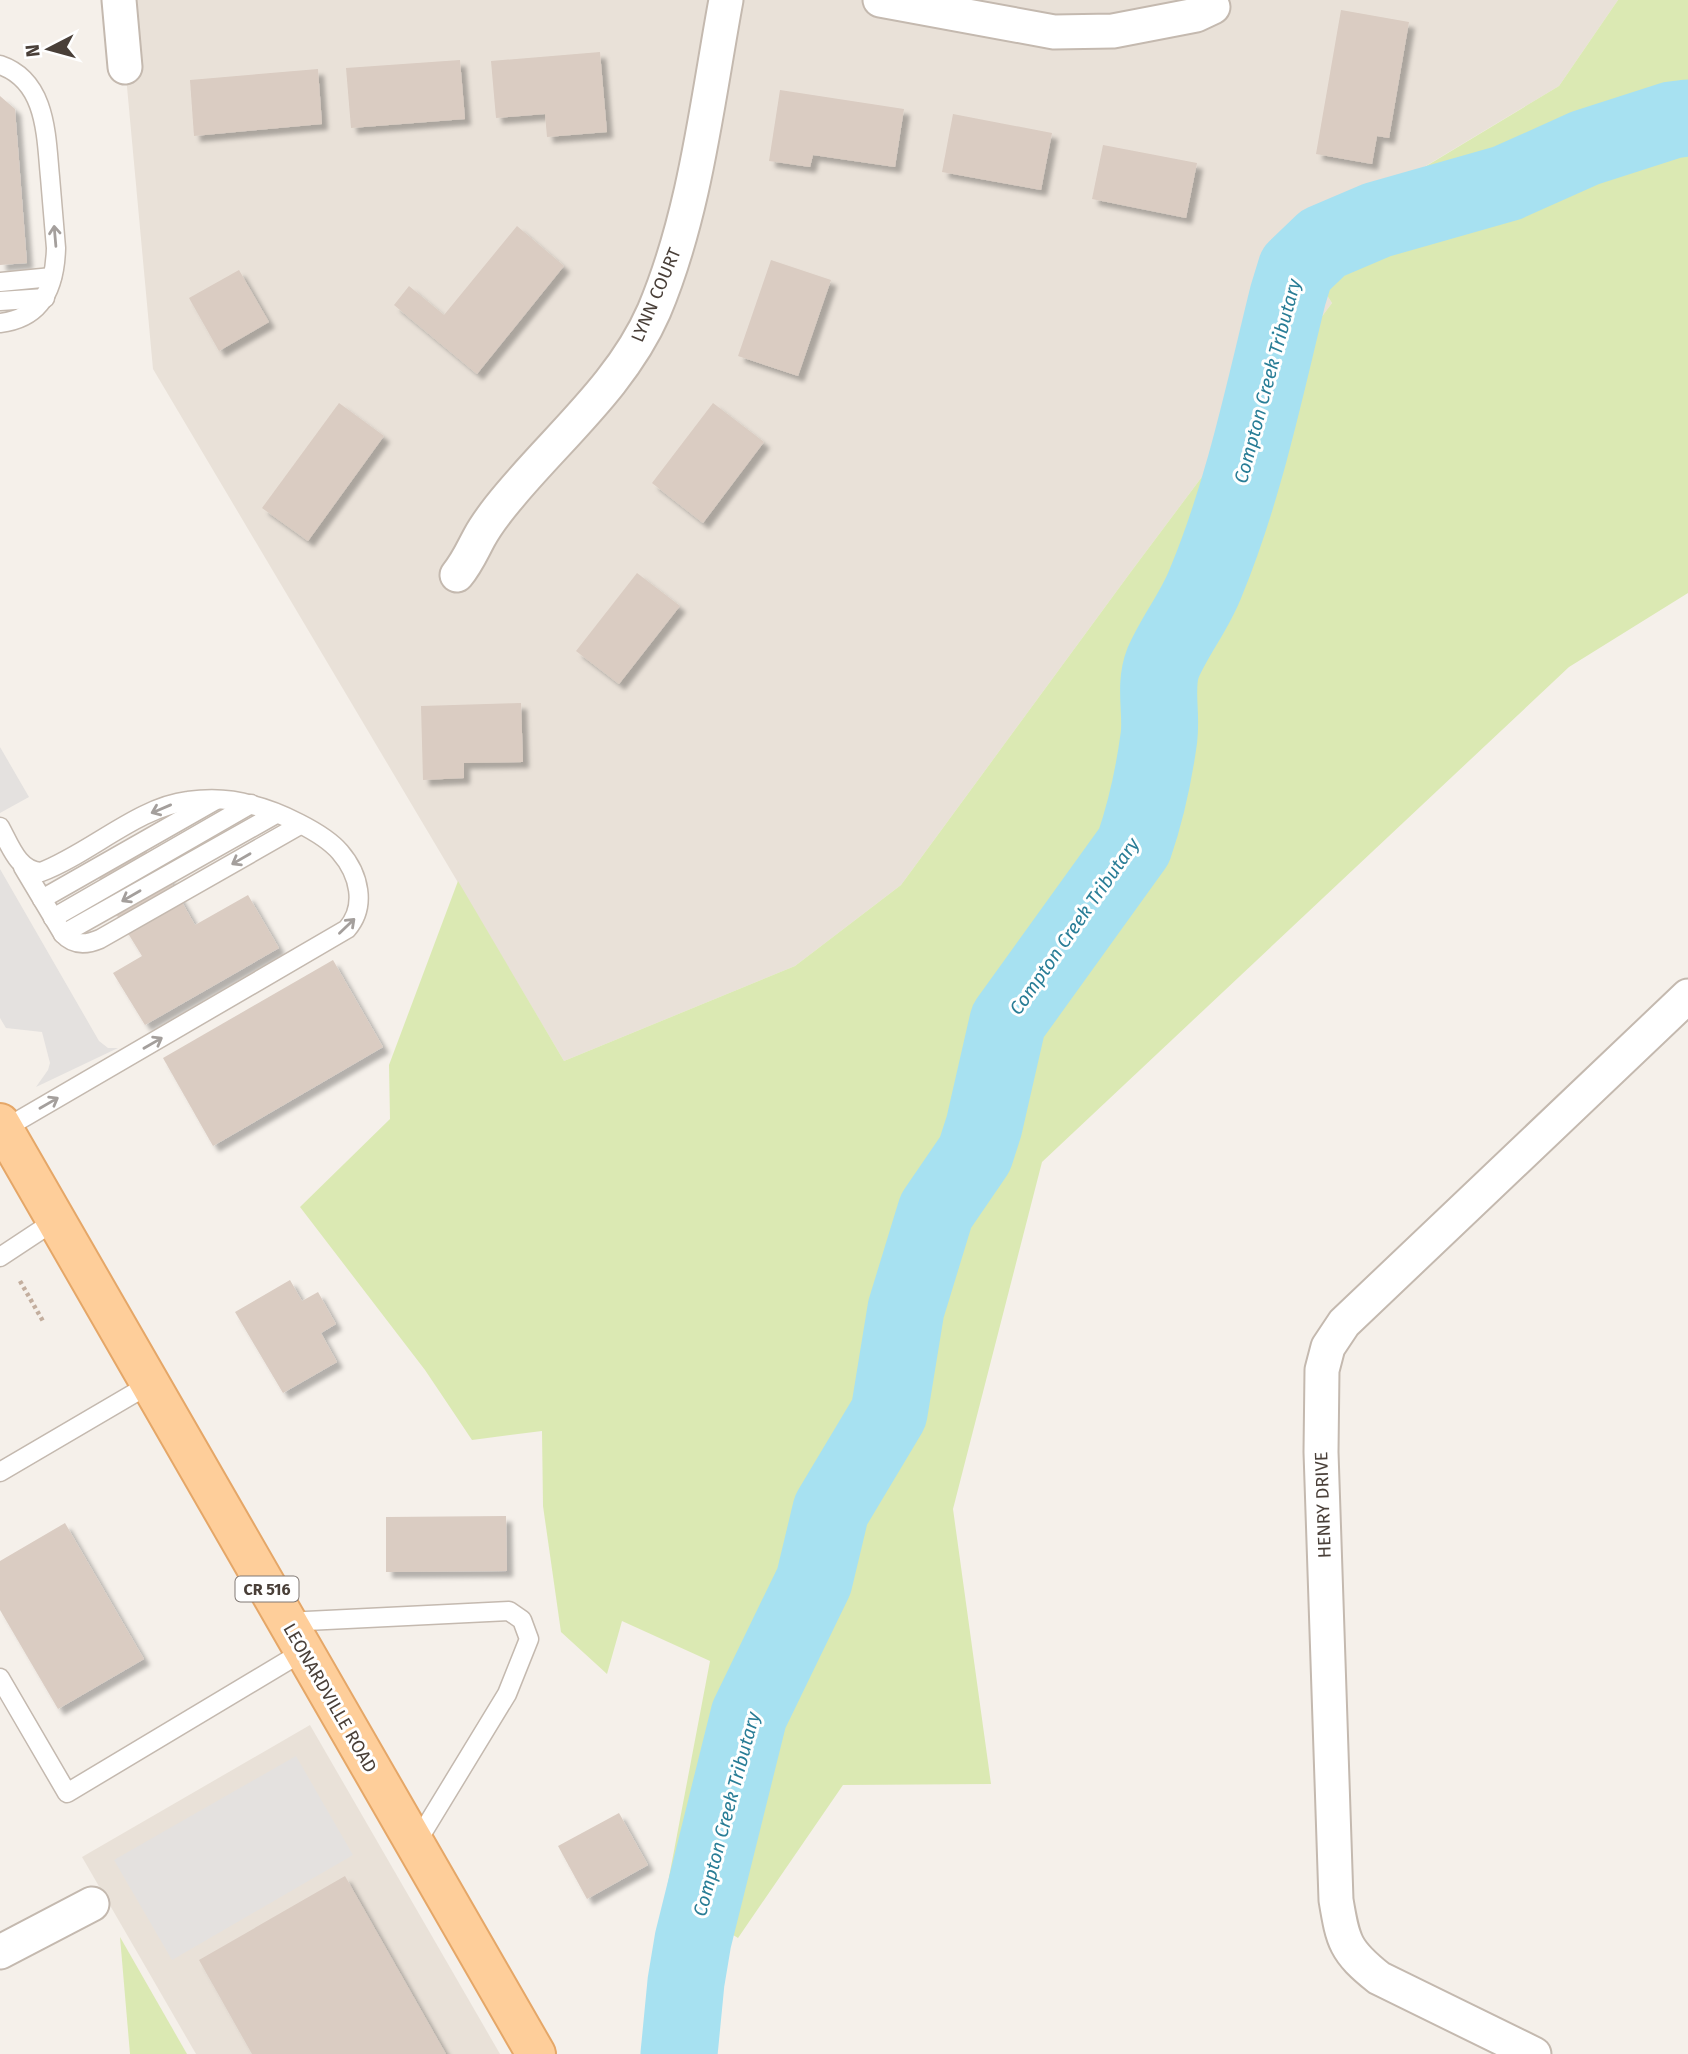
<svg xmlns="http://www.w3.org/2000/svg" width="1688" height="2054" viewBox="0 0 1688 2054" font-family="'Fira Sans',sans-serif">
  <defs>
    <filter id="shadow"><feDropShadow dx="6" dy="6" stdDeviation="2" flood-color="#0004"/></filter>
  </defs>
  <rect width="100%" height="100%" fill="#f5f0ea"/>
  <g fill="#e9e1d8">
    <path d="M119,0H1618L1559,86L1296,244L1332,303L1130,573L901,885L795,966L564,1061L153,369Z"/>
    <path d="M310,1725L500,2054H196L82,1857Z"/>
  </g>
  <g fill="#dbe9b3">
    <path d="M1618,0H1688V593L1569,667L1042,1162L953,1509L991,1784L843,1785L738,1938L666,1893L710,1661L622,1621L607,1674L561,1632L543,1506L542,1431L472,1440L425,1370L300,1207L390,1119L389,1065L458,881L564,1061L795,966L901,885L1130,573L1332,303L1295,245L1559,86Z"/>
    <path d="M120,1937L187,2054H130Z"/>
  </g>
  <g fill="#e4e1df">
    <path d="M0,747L29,797L0,813Z"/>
    <path d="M0,869L99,1041L108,1048H118L36,1087L48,1070L50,1063L42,1032L6,1028L0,1018Z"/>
    <path d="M296,1756L353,1855L172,1960L114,1860Z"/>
  </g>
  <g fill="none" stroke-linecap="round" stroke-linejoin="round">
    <path stroke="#a7e1f1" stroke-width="77" d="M679,2054L686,1982L693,1940L749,1715L814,1581L831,1510L889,1413L906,1309L936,1211L975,1154L984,1126L1008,1021L1134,846C1146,811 1154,774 1159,737C1162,712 1154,686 1163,663C1175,635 1195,611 1206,582C1244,490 1264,392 1288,295L1296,269L1323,243L1377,220L1507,183L1585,148L1672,120L1688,118"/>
  </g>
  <g fill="#daccc2" filter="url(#shadow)">
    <path d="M1341,10L1409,22L1389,138L1377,136L1372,164L1316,154Z"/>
    <path d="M600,52L607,132L547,137L545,114L496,118L491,61Z"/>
    <path d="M460,60L465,119L351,128L346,68Z"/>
    <path d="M318,69L322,124L194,136L190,80Z"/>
    <path d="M780,90L904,109L895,167L813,155L810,167L769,161Z"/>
    <path d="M0,96L15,109L27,263L0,265Z"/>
    <path d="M953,114L1052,133L1041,190L942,172Z"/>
    <path d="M1103,145L1197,163L1186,218L1092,199Z"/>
    <path d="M517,226L564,266L477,374L394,305L409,286L444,315Z"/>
    <path d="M771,260L831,280L798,376L738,356Z"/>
    <path d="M239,270L269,322L219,351L189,298Z"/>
    <path d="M339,403L384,436L308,541L262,508Z"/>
    <path d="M713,403L764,442L703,523L652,483Z"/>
    <path d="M637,573L680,606L619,684L576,651Z"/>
    <path d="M521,703L523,762L464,763V778L423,780L421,706Z"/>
    <path d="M145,849L156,866L160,863L195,925L248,895L279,948L145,1025L113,973L142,956L105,896L108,893L98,876Z"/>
    <path d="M333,960L383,1047L213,1146L163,1058Z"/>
    <path d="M290,1280L302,1301L318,1292L336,1324L321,1333L337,1362L283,1393L235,1312Z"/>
    <path d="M506,1516L507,1571L386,1572V1517Z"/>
    <path d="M65,1523L144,1659L58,1709L0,1610V1561Z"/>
    <path d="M619,1813L648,1865L587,1899L558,1846Z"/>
    <path d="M345,1876L446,2054H252L199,1960Z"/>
  </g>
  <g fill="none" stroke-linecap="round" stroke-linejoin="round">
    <g stroke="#c4b9af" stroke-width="21">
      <g id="lane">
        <path d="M0,65C47,81 46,136 50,177C52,201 54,224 56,248C55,288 42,318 0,323"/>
        <path d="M0,282L52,277"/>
        <path d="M0,301L45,298"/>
        <path d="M0,827C10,845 18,871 41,872C89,854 138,807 188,801C209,798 232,799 252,805C277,811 323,832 340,852C359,874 367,906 347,929L4,1129"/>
        <path d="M23,867L63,934C74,946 86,945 100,939L300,825"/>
        <path d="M42,899L216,800"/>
        <path d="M53,918L251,804"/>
        <path d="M63,934L276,814"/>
        <path d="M0,1257L56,1220"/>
        <path d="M0,1472L150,1384"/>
        <path d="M286,1622L509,1611L522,1620L529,1639L507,1694L415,1845"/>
        <path d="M0,1678L67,1793L304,1651"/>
      </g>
    </g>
    <g stroke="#c4b9af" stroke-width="37">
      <g id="street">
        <path d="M119,0L125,67"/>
        <path d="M880,0L1054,32L1113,31L1196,15L1213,7"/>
        <path d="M457,575C467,563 472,551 479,538C487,523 499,508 510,495C560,435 622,384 654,311C695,214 707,103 726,0"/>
        <path d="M0,1952L92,1904"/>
        <path d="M1534,2054L1379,1978C1345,1951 1343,1942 1336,1900L1321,1452L1322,1370L1328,1347L1344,1323L1688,996"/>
      </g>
    </g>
    <g stroke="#e5a768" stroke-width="42">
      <path id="primary" d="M0,1123L536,2054"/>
    </g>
    <path stroke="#c3ae9e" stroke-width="4.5" stroke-dasharray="3.5 3.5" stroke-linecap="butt" d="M20,1281L44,1323"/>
    <use href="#lane" stroke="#fff" stroke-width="18"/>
    <use href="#street" stroke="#fff" stroke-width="33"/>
    <use href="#primary" stroke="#fece9a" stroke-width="38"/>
  </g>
  <defs><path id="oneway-shaft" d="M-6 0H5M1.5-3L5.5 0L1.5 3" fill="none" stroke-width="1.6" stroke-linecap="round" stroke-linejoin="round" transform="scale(1.75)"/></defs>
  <g stroke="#a49f9c">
    <use href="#oneway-shaft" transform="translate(55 236) rotate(-95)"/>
    <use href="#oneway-shaft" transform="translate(161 809) rotate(157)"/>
    <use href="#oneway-shaft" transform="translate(241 859) rotate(150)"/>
    <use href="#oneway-shaft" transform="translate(131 896) rotate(150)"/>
    <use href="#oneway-shaft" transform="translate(347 926) rotate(-44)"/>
    <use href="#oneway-shaft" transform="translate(153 1043) rotate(-30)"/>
    <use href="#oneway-shaft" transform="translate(49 1103) rotate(-30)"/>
  </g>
  <g text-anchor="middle" stroke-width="6" stroke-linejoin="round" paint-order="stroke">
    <rect fill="#fff" stroke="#807974" stroke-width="2" x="235.5" y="1576.5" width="63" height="25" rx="5"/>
    <g font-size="16" font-weight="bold" fill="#493f38">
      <text x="267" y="1595">CR 516</text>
    </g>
    <g font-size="18" fill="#493f38" stroke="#fff">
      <text transform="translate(656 295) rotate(-67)" y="6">LYNN COURT</text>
      <text transform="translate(1323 1505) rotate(-92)" y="6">HENRY DRIVE</text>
      <text transform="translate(330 1698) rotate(60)" y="6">LEONARDVILLE ROAD</text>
    </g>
    <g font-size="19" font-style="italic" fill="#297d96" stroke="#fff">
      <text transform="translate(1267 381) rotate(-75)" y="7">Compton Creek Tributary</text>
      <text transform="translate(1074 926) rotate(-55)" y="7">Compton Creek Tributary</text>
      <text transform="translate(726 1814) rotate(-75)" y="7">Compton Creek Tributary</text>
    </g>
  </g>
  <g transform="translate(49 49) rotate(264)" stroke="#ffffff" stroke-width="5" paint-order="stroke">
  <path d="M0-5L12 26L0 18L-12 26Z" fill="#493f38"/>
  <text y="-10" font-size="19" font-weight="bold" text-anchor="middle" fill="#493f38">N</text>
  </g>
</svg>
